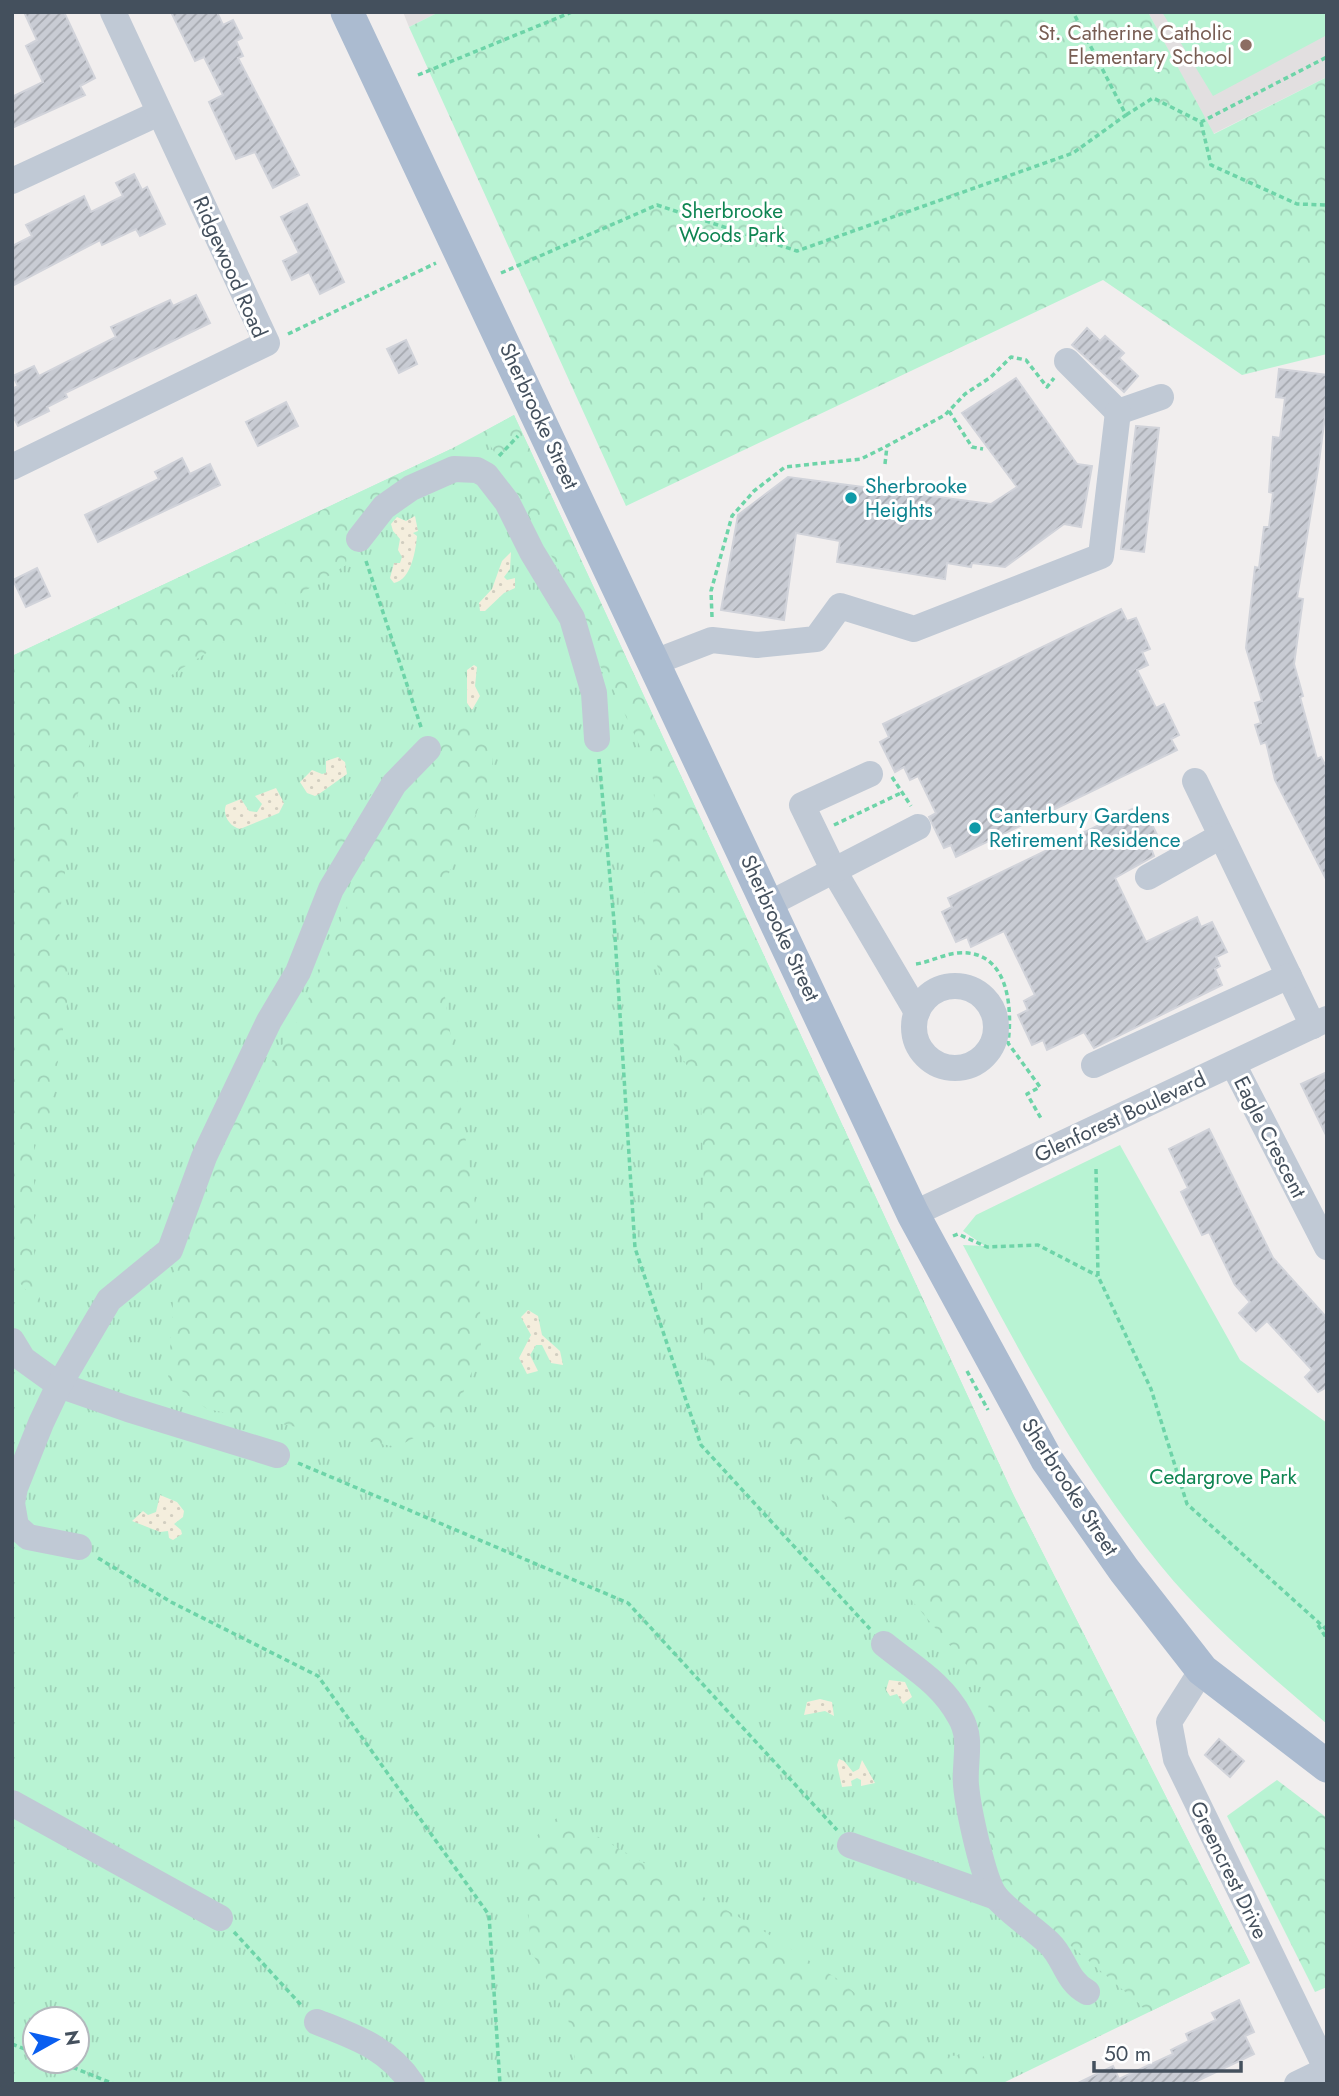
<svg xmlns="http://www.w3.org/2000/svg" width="1339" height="2096" viewBox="0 0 1339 2096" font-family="Jost,sans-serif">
  <defs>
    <pattern id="grass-tufts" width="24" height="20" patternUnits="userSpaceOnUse" patternTransform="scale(1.75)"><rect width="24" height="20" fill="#b8f3d3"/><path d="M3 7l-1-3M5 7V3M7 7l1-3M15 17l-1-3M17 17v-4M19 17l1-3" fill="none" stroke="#9fd2b8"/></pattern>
    <pattern id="forest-crowns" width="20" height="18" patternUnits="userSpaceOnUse" patternTransform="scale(1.75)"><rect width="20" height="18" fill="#b8f3d3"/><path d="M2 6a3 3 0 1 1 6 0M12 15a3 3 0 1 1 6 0" fill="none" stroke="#9fd2b8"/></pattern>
    <pattern id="sand-dots" width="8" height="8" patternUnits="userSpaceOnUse" patternTransform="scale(1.75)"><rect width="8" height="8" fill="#f4eedd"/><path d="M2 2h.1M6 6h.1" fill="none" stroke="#d2cec0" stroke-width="1.8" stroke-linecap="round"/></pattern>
    <pattern id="building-hatch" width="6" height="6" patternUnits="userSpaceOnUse" patternTransform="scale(1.75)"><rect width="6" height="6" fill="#c9ccd4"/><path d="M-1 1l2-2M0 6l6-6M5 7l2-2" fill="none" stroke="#a5a8af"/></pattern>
  </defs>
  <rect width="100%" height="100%" fill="#f1eeee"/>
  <g fill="#e2dfe0">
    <path d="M403,12H439L409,27Z"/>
    <path d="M1148,12H1327V77L1213,134Z"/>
  </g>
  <path fill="url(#grass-tufts)" fill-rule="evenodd" d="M514,415L1013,1494L1250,1963L1001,2084H12V656L451,449ZM35,2019H77V2061H35Z"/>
  <g fill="url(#forest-crowns)">
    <path d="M439,12H1148L1214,134L1327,77V354L1242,375L1103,280L626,506L409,27Z"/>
    <path d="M514,415L1013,1494L1250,1963L1149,2012L1005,1890L980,1800L976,1756L990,1700L986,1688L863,1543L817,1482L754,1419L744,1397L710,1373L705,1353L702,1304L704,1188L701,1104L694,1077L668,1035L667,1003L658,968L651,947L637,927L654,853L652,820L655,789L651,770L606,674L596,661L578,604L483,432Z"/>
    <path d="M451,449L456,459L372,507L347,548L346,565L124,705L103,723L90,742L71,824L58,929L68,969L67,1004L49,1118L34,1127V1262L42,1310L12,1273V656Z"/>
    <path d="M471,720L472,724L490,730C507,772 455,851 442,891C438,904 438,920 436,934L478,1225L481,1350L453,1417L397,1447L207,1409L168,1381L176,1255L221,1141L302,1014L360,875L326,843L371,795L422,748Z"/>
    <path d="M1277,1780L1327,1818V1987L1315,1992L1227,1816Z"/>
    <path d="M560,1815L765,1932L839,1980L933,2057L982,2054L1001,2084H579L568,2018L531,1951L524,1847Z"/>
  </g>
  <g fill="url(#sand-dots)">
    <path d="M415,516L418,531L413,533L417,536C416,547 412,580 394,583L390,578L394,563H400L402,557L398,550L400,539L393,531L391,524L397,517L406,521Z"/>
    <path d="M511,552L510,569L504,577L507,580L515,578V588L504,593L485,611H480L479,603L492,589L502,561Z"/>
    <path d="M474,665L477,667L475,686L480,696L472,710L467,703V670Z"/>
    <path d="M338,757L345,762L347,774L319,794L315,796L307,793L300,782L312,770L322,774L326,773V761Z"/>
    <path d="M276,788L284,803L279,813L240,829C230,827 222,815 226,805L241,799L249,811L257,812L262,804L255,796Z"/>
    <path d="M528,1310L538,1316L542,1335L560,1351L563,1365L551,1363L542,1345H536L530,1355L538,1371L527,1374L519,1358L531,1335L521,1317Z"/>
    <path d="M160,1495L177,1502L184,1511L183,1517L174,1524L181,1530L182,1534L173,1540L169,1538L168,1531L160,1532L132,1521L143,1511L148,1515L156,1512Z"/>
    <path d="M889,1680L905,1682L912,1697L903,1704L897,1694L890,1696L886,1690Z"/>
    <path d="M820,1699L832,1702L834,1716L825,1711L804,1715L807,1702Z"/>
    <path d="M839,1759L844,1761L853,1772L859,1769L862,1760L875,1783L861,1786V1780L857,1778L851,1781L852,1786L842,1787L837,1765Z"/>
  </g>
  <g fill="#b8f3d3">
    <path d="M1162,12H1327V35L1213,96Z"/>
    <path d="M1120,1145L1240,1360L1327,1423V1724C1269,1674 1210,1626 1161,1566C1081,1468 1022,1357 963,1245L985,1246L963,1231L976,1215Z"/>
  </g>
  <g fill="url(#building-hatch)" stroke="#d1d3da" stroke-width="2">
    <path d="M24,12H64L95,78L80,86L85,95L12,128V97L43,82L26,46L37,40Z"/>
    <path d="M171,12H217L223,25L233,20L242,38L236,41L243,56L238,58L299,175L273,188L255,152L236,159L209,102L223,95L204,57L195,61Z"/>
    <path d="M134,174L142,190L147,187L165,224L140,236L136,229L102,245L100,240L12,286V246L32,236L26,225L84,196L91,212L123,196L116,183Z"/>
    <path d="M307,204L344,282L320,294L309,272L292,280L283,261L299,253L281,217Z"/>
    <path d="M196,295L210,323L65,393L67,397L47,407L49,411L18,426L12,414V389L18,386L13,376L34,366L39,376L116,337L111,327L170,300L173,306Z"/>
    <path d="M1087,328L1100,341L1105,336L1124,353L1119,358L1138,376L1124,392L1072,345Z"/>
    <path d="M406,340L417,364L399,373L387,349Z"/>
    <path d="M1279,369L1327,375V401L1318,469L1297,598L1303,599L1294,664L1303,696L1300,697L1317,759L1321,757L1327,768V881L1275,780L1266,742L1261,744L1255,725L1261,723L1255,703L1262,701L1246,648L1255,567L1259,568L1264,527H1269L1273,493L1269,492L1273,437L1280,438L1285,398L1276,397Z"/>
    <path d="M1016,378L1077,464L1092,466L1081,527L1064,524L1005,567L972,563L971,567L947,563L945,579L837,562L840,541L796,533L784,620L721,610L738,515L788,477L991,504L1017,487L962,413Z"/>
    <path d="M286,402L298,426L258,446L246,422Z"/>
    <path d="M1136,426L1159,428L1144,552L1121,549Z"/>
    <path d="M182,458L190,474L210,464L220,485L98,542L85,515L159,479L155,472Z"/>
    <path d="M37,568L50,596L26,607L13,580Z"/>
    <path d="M1121,609L1127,621L1136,618L1150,649L1142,652L1148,665L1137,670L1156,708L1164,704L1179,735L1171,739L1177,750L956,857L951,845L944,848L929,817L936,813L918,776L910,780L904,767L895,772L880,742L889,737L883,724Z"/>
    <path d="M1132,809L1136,819L1147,814L1161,843L1151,848L1154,856L1115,878L1146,942L1197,917L1201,927L1212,922L1227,952L1216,957L1220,966L1215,969L1222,985L1094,1048L1084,1032L1047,1050L1043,1040L1032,1045L1018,1015L1028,1010L1024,1001L1035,995L1004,931L971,947L967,937L956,942L942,912L952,907L948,898Z"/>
    <path d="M1327,1072V1137L1301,1084Z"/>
    <path d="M1209,1129L1273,1258L1327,1318V1387L1318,1392L1305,1377L1312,1370L1267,1321L1256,1331L1239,1313L1250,1302L1235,1285L1209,1232L1202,1235L1181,1192L1188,1188L1169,1149Z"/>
    <path d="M1219,1739L1244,1761L1230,1777L1205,1755Z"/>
    <path d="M1239,2000L1254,2032L1245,2036L1254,2054L1191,2084H1076L1113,2066L1119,2079L1173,2054L1171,2050L1189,2041L1186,2034L1216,2020L1212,2013Z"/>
  </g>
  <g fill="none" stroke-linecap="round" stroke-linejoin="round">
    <g stroke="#6dd4a8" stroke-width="3.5" stroke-dasharray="5 3.5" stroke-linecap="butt">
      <path d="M418,75L572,12"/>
      <path d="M1126,115L1153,98L1201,122L1327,57"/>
      <path d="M1201,122L1211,165L1297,204L1327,205"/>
      <path d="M501,273L657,205L797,251L1073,153L1126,115L1073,12"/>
      <path d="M288,334L436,263"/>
      <path d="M949,411L972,447L983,449"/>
      <path d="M499,456L518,436"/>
      <path d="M885,464L887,446"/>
      <path d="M366,561L422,730"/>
      <path d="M712,617L711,591L732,516L754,491L785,467L861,459L883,448L945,415L965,394L991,377L1011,357L1026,360L1047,387L1054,378"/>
      <path d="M599,759L614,921L635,1248L701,1445L870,1629"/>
      <path d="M892,777L911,806"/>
      <path d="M834,825L901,793"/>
      <path d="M916,964C930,962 944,954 958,953C1008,949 1013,1006 1008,1043L1040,1087L1027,1094L1042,1120"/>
      <path d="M1096,1169L1098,1276L1151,1389L1187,1504L1327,1630"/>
      <path d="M953,1236L958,1234L987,1247L1038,1245L1098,1276"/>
      <path d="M967,1371L988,1410"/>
      <path d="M298,1463L628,1603L837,1830"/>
      <path d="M98,1558L171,1602L318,1676L489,1915L500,2084"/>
      <path d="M1318,1625L1327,1639"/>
      <path d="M234,1932L302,2006"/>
      <path d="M12,2044L35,2053"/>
      <path d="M57,2061L114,2084"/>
    </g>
    <g stroke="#c0c9d5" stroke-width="26">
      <path d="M12,181L159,113"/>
      <path d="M1067,361L1118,412L1161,397"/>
      <path d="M12,467L267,343L113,12"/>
      <path d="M359,539L384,507L411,488L454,469L477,470L486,475L507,502L532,552L572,618L594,693L597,739"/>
      <path d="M655,662L712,640L757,645L816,639L840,606L914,629L1101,556L1118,412"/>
      <path d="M870,774L802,805L834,871L917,1012"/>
      <path d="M1195,781L1313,1026"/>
      <path d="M1148,877L1221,836"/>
      <path d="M769,904L918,827"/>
      <circle cx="955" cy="1027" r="41"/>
      <path d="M1233,1064L1327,1247"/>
      <path d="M1094,1065L1289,976"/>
      <path d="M913,1214L1327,1019"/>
      <path d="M12,1341L23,1359L59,1385L128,1409L277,1455"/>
      <path d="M79,1547L28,1537L16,1526L12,1503L15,1488L41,1423L59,1385L109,1300L170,1250L204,1157L269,1021L298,972L331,889L394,784L428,749"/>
      <path d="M884,1644C912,1667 942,1683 960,1717C973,1739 964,1761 966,1785C968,1807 983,1881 996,1897C1011,1914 1032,1927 1049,1943C1065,1958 1066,1981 1087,1992"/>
      <path d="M1202,1670L1169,1722L1176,1759L1327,2070"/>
      <path d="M12,1803L220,1918"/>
      <path d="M850,1845L996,1897"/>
      <path d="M317,2022C355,2037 389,2048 412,2084"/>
      <path d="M1297,2084L1326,2070"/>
    </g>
    <path stroke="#abbbd0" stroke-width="33" d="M347,12L913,1214L1047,1460L1124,1570L1202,1670L1327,1766"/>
  </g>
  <circle fill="#8d6e63" stroke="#fff" stroke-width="2.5" cx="1246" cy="45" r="7"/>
  <g fill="#0f9aa8" stroke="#fff" stroke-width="2.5">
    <circle cx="851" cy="498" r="7"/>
    <circle cx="975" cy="828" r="7"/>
  </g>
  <g text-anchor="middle" stroke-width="6" stroke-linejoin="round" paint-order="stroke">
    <g font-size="21" fill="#785e54" stroke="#fff" text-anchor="end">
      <text x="1232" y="40">St. Catherine Catholic<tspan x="1232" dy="24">Elementary School</tspan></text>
    </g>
    <g font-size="21" fill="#0f8552" stroke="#fff">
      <text x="732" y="218">Sherbrooke<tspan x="732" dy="24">Woods Park</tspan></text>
      <text x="1223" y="1484">Cedargrove Park</text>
    </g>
    <g font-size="21" fill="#44505d" stroke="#fff">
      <text transform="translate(230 267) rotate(66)" y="7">Ridgewood Road</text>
      <text transform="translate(539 416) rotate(65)" y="7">Sherbrooke Street</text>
      <text transform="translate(780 928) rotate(65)" y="7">Sherbrooke Street</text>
      <text transform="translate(1120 1117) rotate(-25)" y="7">Glenforest Boulevard</text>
      <text transform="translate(1270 1137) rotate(63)" y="7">Eagle Crescent</text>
      <text transform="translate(1070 1487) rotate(57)" y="7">Sherbrooke Street</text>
      <text transform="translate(1229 1870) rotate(64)" y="7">Greencrest Drive</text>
    </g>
    <g font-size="21" fill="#0d838f" stroke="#fff" text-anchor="start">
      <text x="865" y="493">Sherbrooke<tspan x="865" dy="24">Heights</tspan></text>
      <text x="989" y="823">Canterbury Gardens<tspan x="989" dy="24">Retirement Residence</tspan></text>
    </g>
  </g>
  <rect width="1339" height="2096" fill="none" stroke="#44505d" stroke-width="28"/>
  <g transform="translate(56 2040) rotate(82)"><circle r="33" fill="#ffffff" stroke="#b4b9be" stroke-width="2"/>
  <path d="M0-5L12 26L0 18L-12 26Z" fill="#095ef0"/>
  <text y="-10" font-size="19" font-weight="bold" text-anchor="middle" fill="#44505d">N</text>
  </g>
  <path d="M1094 2061v10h147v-10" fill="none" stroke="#44505d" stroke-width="3.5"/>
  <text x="1104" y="2061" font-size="21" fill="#44505d" stroke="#ffffff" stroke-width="5" paint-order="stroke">50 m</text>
</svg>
